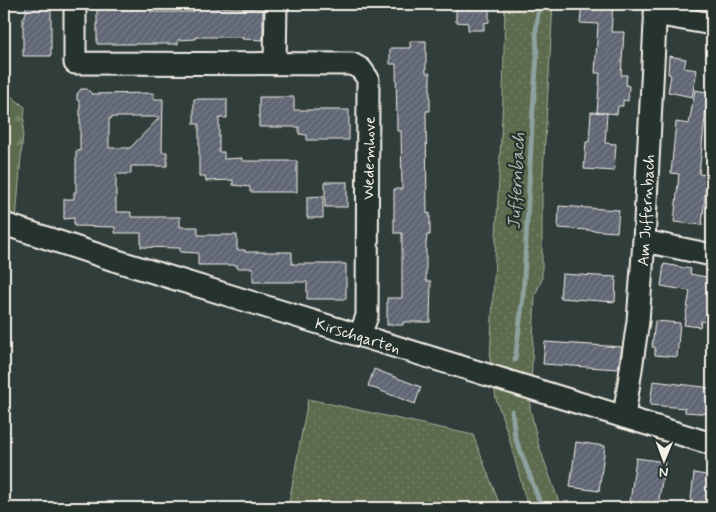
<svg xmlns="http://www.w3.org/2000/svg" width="716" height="512" viewBox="0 0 716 512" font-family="Mynerve,sans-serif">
  <defs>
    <pattern id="grass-dots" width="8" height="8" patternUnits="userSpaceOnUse" patternTransform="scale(1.25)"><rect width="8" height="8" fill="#5b6b4d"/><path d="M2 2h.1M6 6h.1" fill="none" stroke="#738167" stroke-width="1.8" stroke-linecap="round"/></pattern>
    <pattern id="forest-firs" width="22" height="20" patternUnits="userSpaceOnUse" patternTransform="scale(1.25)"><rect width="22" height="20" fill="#5b6b4d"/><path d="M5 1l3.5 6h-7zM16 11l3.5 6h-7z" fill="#738167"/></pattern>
    <pattern id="building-hatch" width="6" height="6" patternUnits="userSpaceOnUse" patternTransform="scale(1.25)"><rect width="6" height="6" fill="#5f6573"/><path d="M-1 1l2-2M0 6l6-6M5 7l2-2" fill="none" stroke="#777c87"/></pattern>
  </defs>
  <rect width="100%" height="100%" fill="#313d3b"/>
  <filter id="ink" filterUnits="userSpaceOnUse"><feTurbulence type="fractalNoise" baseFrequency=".02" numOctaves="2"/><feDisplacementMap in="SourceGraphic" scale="10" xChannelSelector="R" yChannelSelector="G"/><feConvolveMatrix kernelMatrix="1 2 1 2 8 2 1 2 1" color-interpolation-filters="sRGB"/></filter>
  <g filter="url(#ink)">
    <g fill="url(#grass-dots)" stroke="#a8ae9a">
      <path d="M505,4H553L542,191V279L535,296L530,408L538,443L561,508H528L508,434L496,399L490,359L503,96Z"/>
      <path d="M308,399L473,435L501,508H288Z"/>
    </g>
    <path fill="url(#forest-firs)" stroke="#a8ae9a" d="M4,91L25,107L16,220L4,216Z"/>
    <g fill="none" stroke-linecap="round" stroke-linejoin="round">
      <g stroke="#8da19e" stroke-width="5">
        <path d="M515,360L523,297L533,108L537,56L536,31L539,4"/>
        <path d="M512,411L515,437L542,508"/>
      </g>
    </g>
    <g fill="url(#building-hatch)" stroke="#f4f1e8" fill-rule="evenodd">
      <path d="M26,4H51V56H23V19L26,13Z"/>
      <path d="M195,4H211V7L263,9V40L242,39L243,37H196V39L178,40V44H97V9L151,7V12H193Z"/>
      <path d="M456,4H489V22L484,23V30H468V23L456,22Z"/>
      <path d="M582,4H613L611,32H624L621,75H627L626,85L629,86L628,101L623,100V106H618L617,114L597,112L600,73H595L598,24L580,23Z"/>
      <path d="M410,41H426V73H430V111H426L427,214L430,213V235H427L426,244V281H431L430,322H403V325H387V298H402V233H394V189H402L401,131H397L396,64H390V48H410Z"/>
      <path d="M669,56L686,59L684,68L697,70L692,97L668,92L671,75L668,74Z"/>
      <path d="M81,89H87L92,94L154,93V99H163L162,152H167V166H131V174H116V212H131V217H180V227H198V235H237V250H245V252H292V264H346V299H307V282H253V268H237V265H198V253L180,252V248L141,247V233H115V227L74,226V218L64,219V199H74V192H76V151H80V102L77,100V94ZM111,117H160L130,148H109V119H111Z"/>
      <path d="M695,90L712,93L711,108H706L699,174L707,175L702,225L674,222L679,174L671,173L676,122L689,124Z"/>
      <path d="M259,97H294V110H349V140H307V135L299,134V127H259Z"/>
      <path d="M194,99H227V118H219V152H224V159L242,158V161H297V192H250V187L233,185V180L206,181L205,176H199V124H194Z"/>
      <path d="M591,112L607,113L605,143L616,144L614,171L584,169L586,142H589Z"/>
      <rect x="325" y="182" width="22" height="25"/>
      <path d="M323,196V218H307V197Z"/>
      <path d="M559,206L619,210L617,232L558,228Z"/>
      <path d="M664,264L691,269L690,274L712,278V323L701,321L700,327L684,325L690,291L661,286Z"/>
      <path d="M562,274L616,277L615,302L560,298Z"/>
      <path d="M655,321L680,323L677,357L655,355V347H652Z"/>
      <path d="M545,342L622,347L618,369L543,364Z"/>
      <path d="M374,369L421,387L415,404L368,386Z"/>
      <path d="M653,381L712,388V414L685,412V408L650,405Z"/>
      <path d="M576,442L605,446L599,491L570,487Z"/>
      <path d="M636,458L665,462L658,506L630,502Z"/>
      <path d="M694,473L712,476V508H690Z"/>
    </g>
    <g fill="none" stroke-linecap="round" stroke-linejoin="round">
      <g stroke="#f4f1e8" stroke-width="25">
        <g id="street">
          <path d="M75,4V63L352,64L361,69L368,79L367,316L360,335"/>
          <path d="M655,14L712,24"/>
          <path d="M275,63L276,4"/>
          <path id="s1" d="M4,224L114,260L712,444"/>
          <path d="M644,241L712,255"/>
          <path id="s2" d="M624,417L638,321L644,241L656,4"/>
        </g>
      </g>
      <use href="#street" stroke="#26332d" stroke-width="21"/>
    </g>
  </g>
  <g text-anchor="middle" stroke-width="4.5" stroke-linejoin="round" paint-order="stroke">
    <g font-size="16" fill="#f4f1e8" stroke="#26332d">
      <text transform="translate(368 158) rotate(-89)" y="6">Wedemhove</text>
      <text dy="6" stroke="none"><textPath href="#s2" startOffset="208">Am Juffernbach</textPath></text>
      <text dy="6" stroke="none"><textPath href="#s1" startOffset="371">Kirschgarten</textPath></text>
    </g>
    <g font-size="18" font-style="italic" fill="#afbcb6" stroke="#26332d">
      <text transform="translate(516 181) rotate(-87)" y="6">Juffernbach</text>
    </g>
  </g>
  <rect width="716" height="512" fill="none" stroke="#26332d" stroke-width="20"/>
  <rect x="10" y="10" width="696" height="492" fill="none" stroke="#f4f1e8" stroke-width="2" filter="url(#ink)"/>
  <g transform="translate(664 460) rotate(181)" stroke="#26332d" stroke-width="4" paint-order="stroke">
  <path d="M0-4L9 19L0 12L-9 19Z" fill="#f4f1e8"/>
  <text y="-8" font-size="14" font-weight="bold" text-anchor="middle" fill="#f4f1e8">N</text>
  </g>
</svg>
